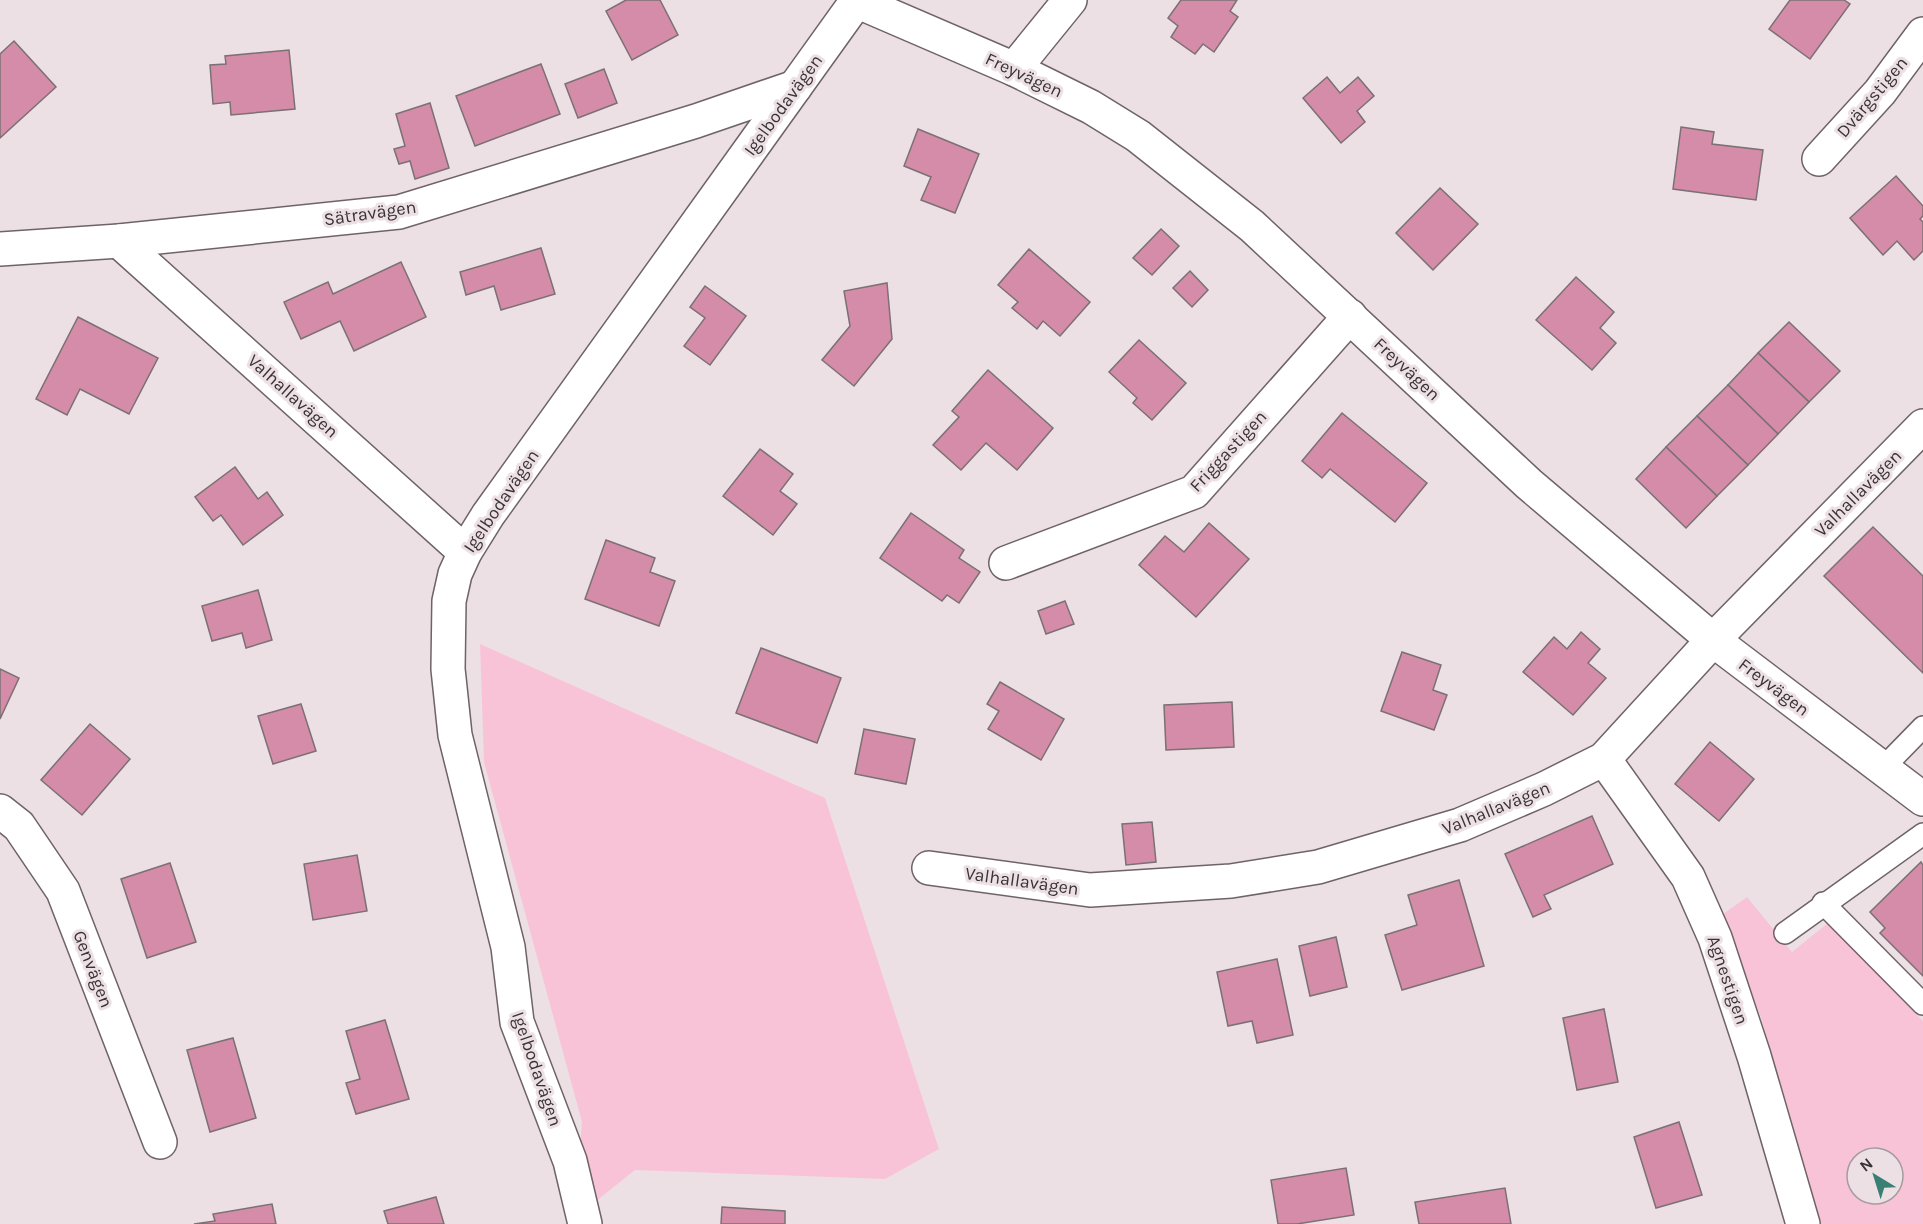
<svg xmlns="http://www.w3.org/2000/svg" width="1923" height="1224" viewBox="0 0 1923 1224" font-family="Karla,sans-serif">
  <rect width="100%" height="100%" fill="#ede0e4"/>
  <g fill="#f9c3d7" fill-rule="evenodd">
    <path d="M480,644L825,798L939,1149L885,1179L635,1170L575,1218L582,1122L484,762Z"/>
    <path d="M1747,897L1792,952L1828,923L1923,1021V1224H1819L1761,1017L1719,917ZM1857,1158H1893V1194H1857Z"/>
  </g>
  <g fill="#d48ca8" stroke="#7b7073" stroke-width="1.5">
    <path d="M626,0H660L678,35L632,60L606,11Z"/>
    <path d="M1181,0H1237L1230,11L1238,17L1214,52L1203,44L1195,54L1171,37L1178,26L1168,18Z"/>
    <path d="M1790,0H1844L1850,4L1810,59L1769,29Z"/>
    <path d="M14,41L56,87L0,138V54Z"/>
    <path d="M289,50L295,109L231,115L230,102L213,104L210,65L226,64L225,56Z"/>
    <path d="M541,64L560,114L475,146L456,96Z"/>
    <path d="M604,69L617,103L578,118L565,84Z"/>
    <path d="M1327,77L1340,93L1358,77L1374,96L1357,111L1365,122L1341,143L1303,98Z"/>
    <path d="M430,103L449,168L415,179L410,161L399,164L394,149L405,146L396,114Z"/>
    <path d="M1681,127L1714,132L1712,144L1763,150L1756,200L1673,189Z"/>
    <path d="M918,129L979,154L955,213L921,200L931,177L904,166Z"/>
    <path d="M1896,176L1923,206V216L1920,219L1923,222V251L1914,260L1897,241L1883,255L1850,218Z"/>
    <path d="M1440,188L1478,224L1433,270L1396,233Z"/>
    <path d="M1161,229L1179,246L1152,275L1133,258Z"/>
    <path d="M541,248L555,294L501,310L494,286L466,295L460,272Z"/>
    <path d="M1029,249L1090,302L1060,336L1043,321L1037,329L1012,308L1018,302L998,285Z"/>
    <path d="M401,262L426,317L354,351L340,321L301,339L284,302L328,282L333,294Z"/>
    <path d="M1190,271L1208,290L1192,307L1173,288Z"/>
    <path d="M1576,277L1614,312L1600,328L1616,343L1592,370L1536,320Z"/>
    <path d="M887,283L892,339L854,386L822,360L850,326L844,291Z"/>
    <path d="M705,286L746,316L710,365L684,346L705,318L690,307Z"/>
    <path d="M78,317L158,358L129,414L80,389L67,415L36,399Z"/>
    <path d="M1789,322L1840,371L1809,402L1758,353Z"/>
    <path d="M1139,340L1186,383L1152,420L1133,403L1137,398L1109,372Z"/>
    <path d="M1758,353L1809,402L1778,434L1728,385Z"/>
    <path d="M988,370L1053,428L1017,470L986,443L961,470L933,445L959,417L952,411Z"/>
    <path d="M1728,385L1778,434L1748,465L1697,416Z"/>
    <path d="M1342,413L1427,483L1395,522L1330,469L1322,478L1302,461Z"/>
    <path d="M1697,416L1748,465L1717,496L1666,447Z"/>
    <path d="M1666,447L1717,496L1686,528L1636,479Z"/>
    <path d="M760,449L793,474L780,491L797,504L773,535L723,496Z"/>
    <path d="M235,467L258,499L267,492L283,515L243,545L221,515L213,521L195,497Z"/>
    <path d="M911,513L964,550L959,558L980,572L959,603L947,595L942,601L880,558Z"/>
    <path d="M1209,523L1249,559L1196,617L1139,565L1165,536L1184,552Z"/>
    <path d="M1873,527L1923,576V673L1824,576Z"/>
    <path d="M606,540L655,558L650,572L675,581L659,626L585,599Z"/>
    <path d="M258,590L272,640L246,648L242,633L212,641L202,606Z"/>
    <path d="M1065,601L1074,624L1046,634L1038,611Z"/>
    <path d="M1581,632L1600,649L1588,663L1606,678L1573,715L1523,672L1554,637L1567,649Z"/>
    <path d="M761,648L841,678L817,743L736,713Z"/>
    <path d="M1402,652L1441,665L1433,690L1447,695L1434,730L1381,711Z"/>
    <path d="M0,669L19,678L0,719Z"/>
    <path d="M1000,682L1064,719L1041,760L988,729L999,711L987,704Z"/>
    <path d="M1232,702L1234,747L1166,750L1164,705Z"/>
    <path d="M301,704L316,751L273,764L258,716Z"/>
    <path d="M90,724L130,759L82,815L41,780Z"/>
    <path d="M864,729L915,739L906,784L855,774Z"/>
    <path d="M1710,742L1754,779L1719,821L1675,784Z"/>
    <path d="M1592,816L1613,864L1544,895L1551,909L1533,917L1505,854Z"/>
    <path d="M1152,822L1156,862L1126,865L1122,824Z"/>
    <path d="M357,855L367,911L313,920L304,864Z"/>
    <path d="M1921,862L1923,865V976L1880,933L1885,928L1870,912Z"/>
    <path d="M170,863L196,942L147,958L121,879Z"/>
    <path d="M1459,880L1484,966L1402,990L1385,935L1417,925L1408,895Z"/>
    <path d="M1336,937L1347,987L1310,996L1299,946Z"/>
    <path d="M1277,959L1293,1035L1257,1043L1252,1021L1228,1026L1217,972Z"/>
    <path d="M1604,1009L1618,1082L1577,1090L1563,1018Z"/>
    <path d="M385,1020L409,1099L356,1114L346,1083L360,1079L346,1031Z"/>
    <path d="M233,1038L256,1118L210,1132L187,1050Z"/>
    <path d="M1679,1122L1702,1195L1656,1208L1634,1137Z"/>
    <path d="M1346,1168L1354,1215L1297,1224H1278L1271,1180Z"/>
    <path d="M1505,1188L1511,1224H1419L1415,1202Z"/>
    <path d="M436,1197L444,1224H388L384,1211Z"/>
    <path d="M272,1204L276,1224H194L215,1221L213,1214Z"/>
    <path d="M722,1207L785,1211V1224H721Z"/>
  </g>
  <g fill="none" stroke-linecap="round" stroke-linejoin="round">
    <g stroke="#6e6367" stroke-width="24">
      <g id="service">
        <path d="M1883,768L1923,727"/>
        <path d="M1823,903L1923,1004"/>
        <path d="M1785,933L1923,834"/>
      </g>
    </g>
    <g stroke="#6e6367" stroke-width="36">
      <g id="minor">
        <path d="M854,0L1014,69L1091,107L1138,136L1252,226L1529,484L1713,640L1923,799"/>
        <path d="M1014,69L1070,0"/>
        <path d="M1819,159L1880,92L1923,34"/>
        <path d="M119,241L465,552"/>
        <path d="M0,249L119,241L399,212L696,121L795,87"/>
        <path d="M1006,563L1194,492L1350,316"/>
        <path d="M1604,759L1688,877L1715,938L1754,1056L1803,1224"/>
        <path d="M0,811L19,826L63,891L160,1142"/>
        <path d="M929,868L1090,890L1231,881L1318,867L1460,825L1544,789L1604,759L1713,640L1923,426"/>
        <path d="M585,1224L570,1161L517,1022L508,947L455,735L448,669L449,601L455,574L465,552L488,515L856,2"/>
      </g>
    </g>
    <use href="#service" stroke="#fff" stroke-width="21"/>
    <use href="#minor" stroke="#fff" stroke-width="33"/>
  </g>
  <g text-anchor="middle" stroke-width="6" stroke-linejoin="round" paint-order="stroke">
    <g font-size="18" fill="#383335" stroke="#ede0e4">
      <text transform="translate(1024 75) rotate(25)" y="6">Freyvägen</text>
      <text transform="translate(1872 97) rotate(-50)" y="6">Dvärgstigen</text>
      <text transform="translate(783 105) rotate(-54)" y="6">Igelbodavägen</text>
      <text transform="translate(370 213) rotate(-8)" y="6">Sätravägen</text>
      <text transform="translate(1407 369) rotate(43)" y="6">Freyvägen</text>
      <text transform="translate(293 396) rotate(42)" y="6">Valhallavägen</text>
      <text transform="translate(1228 451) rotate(-47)" y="6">Friggastigen</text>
      <text transform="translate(1858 493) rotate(-45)" y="6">Valhallavägen</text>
      <text transform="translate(501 501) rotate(-56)" y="6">Igelbodavägen</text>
      <text transform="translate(1774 687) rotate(37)" y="6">Freyvägen</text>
      <text transform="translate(1496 808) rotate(-22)" y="6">Valhallavägen</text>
      <text transform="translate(1022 881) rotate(8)" y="6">Valhallavägen</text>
      <text transform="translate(93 969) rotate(69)" y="6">Genvägen</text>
      <text transform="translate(1728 980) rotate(71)" y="6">Agnestigen</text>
      <text transform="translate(537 1069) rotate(71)" y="6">Igelbodavägen</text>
    </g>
  </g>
  <g transform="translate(1875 1176) rotate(322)"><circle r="28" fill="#ede0e4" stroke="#a59b9e" stroke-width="1.5"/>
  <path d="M0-4.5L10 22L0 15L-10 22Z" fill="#3a7f73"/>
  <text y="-9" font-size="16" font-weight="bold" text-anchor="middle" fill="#383335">N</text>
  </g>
</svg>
